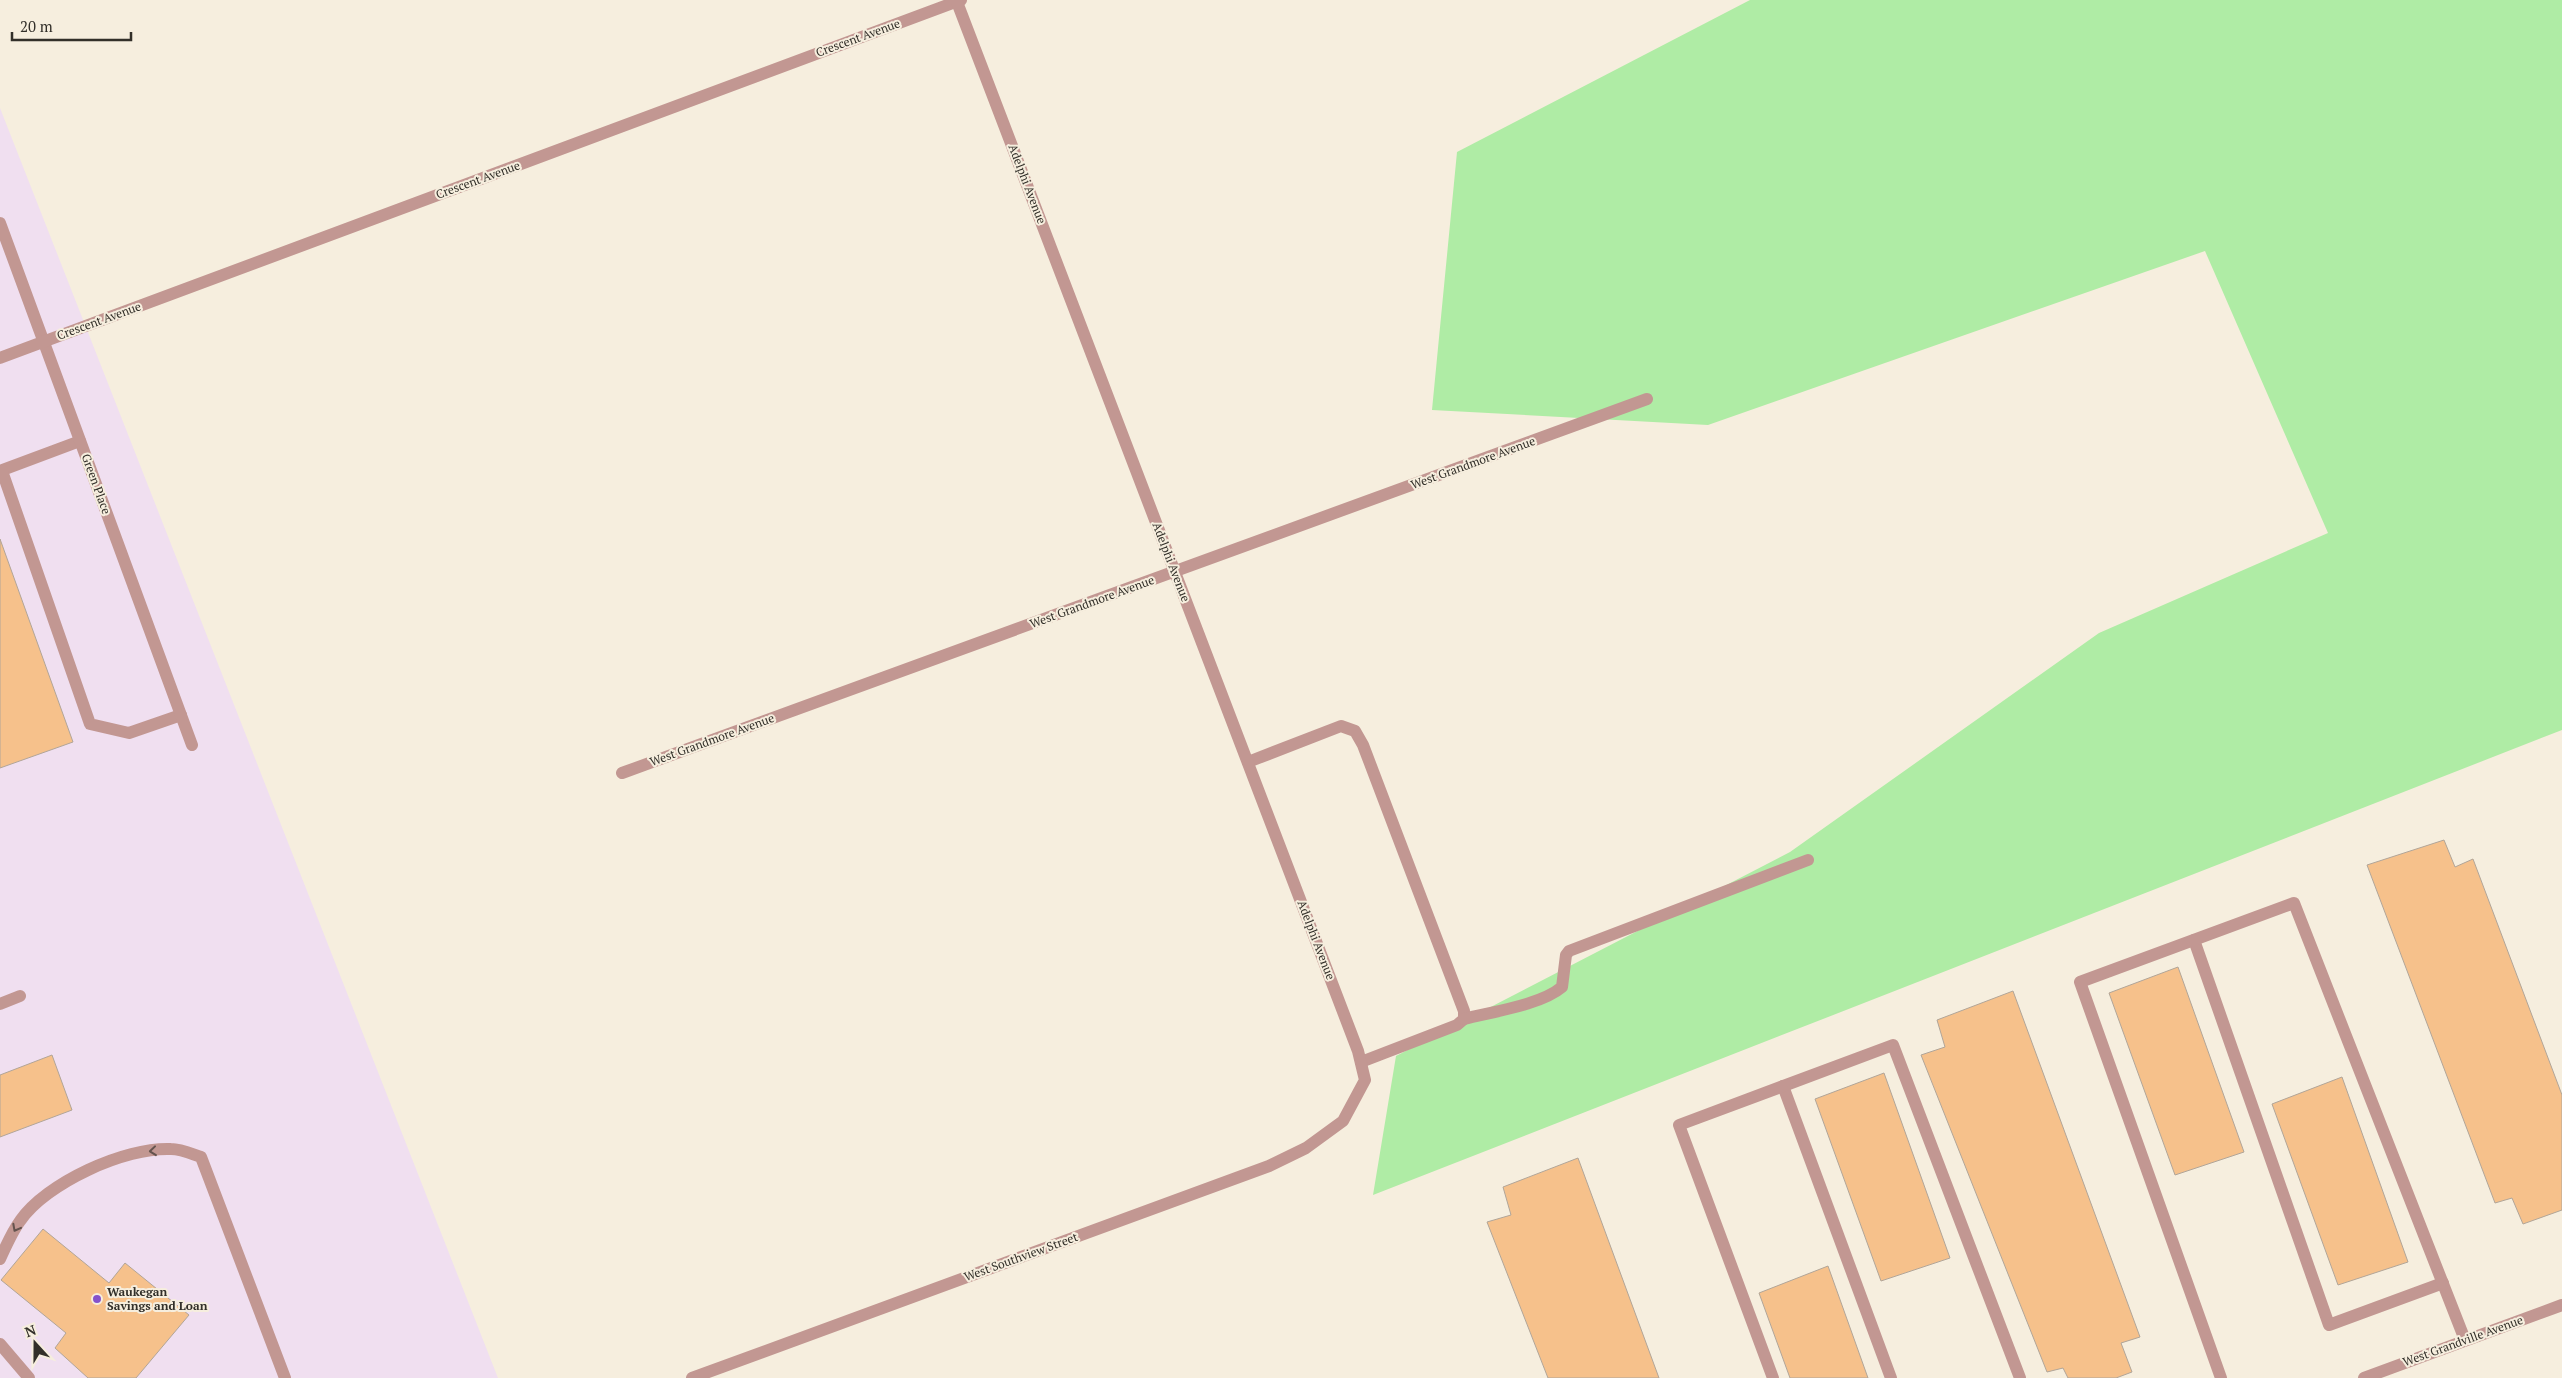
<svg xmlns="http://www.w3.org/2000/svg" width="2562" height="1378" viewBox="0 0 2562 1378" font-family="'PT Serif',serif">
  <rect width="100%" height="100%" fill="#f6eede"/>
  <path fill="#f0dff0" d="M0,108L498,1378H0Z"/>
  <path fill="#afeca5" d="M1750,0H2562V730L1373,1195L1396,1056L1790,852L2099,633L2328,533L2205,251L1708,425L1432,410L1457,152Z"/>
  <g fill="#f6c18b" stroke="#b1a598">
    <path d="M0,539L73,742L0,768Z"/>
    <path d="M2444,840L2455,867L2473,859L2562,1095V1210L2523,1224L2512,1198L2495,1203L2367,865Z"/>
    <path d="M2178,967L2244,1152L2175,1175L2109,993Z"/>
    <path d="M2013,991L2140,1337L2121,1343L2132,1372L2116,1378H2068L2063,1368L2047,1372L1921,1055L1945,1047L1937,1020Z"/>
    <path d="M52,1055L72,1110L0,1137V1075Z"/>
    <path d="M1884,1073L1950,1258L1881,1281L1815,1099Z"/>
    <path d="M2342,1077L2408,1262L2338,1285L2272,1104Z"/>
    <path d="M1578,1158L1659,1378H1548L1487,1222L1511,1215L1503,1187Z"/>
    <path d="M43,1229L109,1283L125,1263L189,1315L136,1378H88L55,1348L66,1333L1,1280Z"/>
    <path d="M1828,1266L1868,1378H1790L1759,1293Z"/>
  </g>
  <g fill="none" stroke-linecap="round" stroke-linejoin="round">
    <g stroke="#c29792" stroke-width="12">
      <path d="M0,471L80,441"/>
      <path d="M2,471L90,724L129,733L181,715"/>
      <path d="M1248,762L1341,726L1355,731L1363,745L1464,1011V1019L1457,1025L1361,1062"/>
      <path d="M2194,940L2329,1325L2443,1283"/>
      <path d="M0,1004L20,996"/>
      <path d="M1464,1019C1491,1012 1541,1005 1562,987L1566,955L1569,951L1808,860"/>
      <path d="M1783,1086L1891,1378"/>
      <path d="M0,1259C6,1246 12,1232 20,1221C46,1183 125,1147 171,1149C181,1149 192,1154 201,1157L285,1378"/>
      <path d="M0,1344L29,1378"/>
      <path d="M1773,1378L1679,1125L1893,1045L2020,1378"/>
      <path d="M2221,1378L2080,982L2294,903L2465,1340"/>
    </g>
    <g stroke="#c29792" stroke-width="12">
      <path d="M0,223L192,745"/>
      <path d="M0,358L961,0"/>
      <path d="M622,773L1647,399"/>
      <path d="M692,1378L1269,1166L1306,1148L1343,1121L1365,1080L1358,1051L957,2"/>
      <path d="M2364,1378L2562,1305"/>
    </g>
  </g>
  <defs><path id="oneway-chevron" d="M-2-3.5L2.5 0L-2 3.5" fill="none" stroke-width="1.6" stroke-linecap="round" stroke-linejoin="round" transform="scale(1.25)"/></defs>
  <g stroke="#64534e">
    <use href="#oneway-chevron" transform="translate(153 1151) rotate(174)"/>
    <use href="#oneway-chevron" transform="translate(16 1228) rotate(118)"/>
  </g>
  <circle fill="#8552cb" stroke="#f6eede" stroke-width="2" cx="97" cy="1299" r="5"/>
  <g text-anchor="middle" stroke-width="4" stroke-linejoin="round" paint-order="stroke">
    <g font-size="12" fill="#322f29" stroke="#f6eede">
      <text transform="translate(858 38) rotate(-20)" y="4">Crescent Avenue</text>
      <text transform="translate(478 180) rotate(-20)" y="4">Crescent Avenue</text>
      <text transform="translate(1027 184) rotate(69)" y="4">Adelphi Avenue</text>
      <text transform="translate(99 321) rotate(-20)" y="4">Crescent Avenue</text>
      <text transform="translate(1473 463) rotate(-20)" y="4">West Grandmore Avenue</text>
      <text transform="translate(96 484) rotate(70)" y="4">Green Place</text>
      <text transform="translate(1171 562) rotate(69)" y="4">Adelphi Avenue</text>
      <text transform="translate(1092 602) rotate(-20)" y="4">West Grandmore Avenue</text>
      <text transform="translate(712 740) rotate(-20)" y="4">West Grandmore Avenue</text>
      <text transform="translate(1316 940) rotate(69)" y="4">Adelphi Avenue</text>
      <text transform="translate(1021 1257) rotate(-20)" y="4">West Southview Street</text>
      <text transform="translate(2463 1341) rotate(-20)" y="4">West Grandville Avenue</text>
    </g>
    <g font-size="12" font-weight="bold" fill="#322f29" stroke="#f6eede" text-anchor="start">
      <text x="107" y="1296">Waukegan<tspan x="107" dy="14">Savings and Loan</tspan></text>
    </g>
  </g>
  <g transform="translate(35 1343) rotate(339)" stroke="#f6eede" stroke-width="4" paint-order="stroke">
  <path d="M0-4L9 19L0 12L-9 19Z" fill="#322f29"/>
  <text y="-8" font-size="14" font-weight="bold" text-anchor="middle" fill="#322f29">N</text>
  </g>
  <path d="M12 32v8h119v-8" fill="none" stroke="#322f29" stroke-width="2.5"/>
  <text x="20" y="32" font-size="15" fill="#322f29" stroke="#f6eede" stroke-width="4" paint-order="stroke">20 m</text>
</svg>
